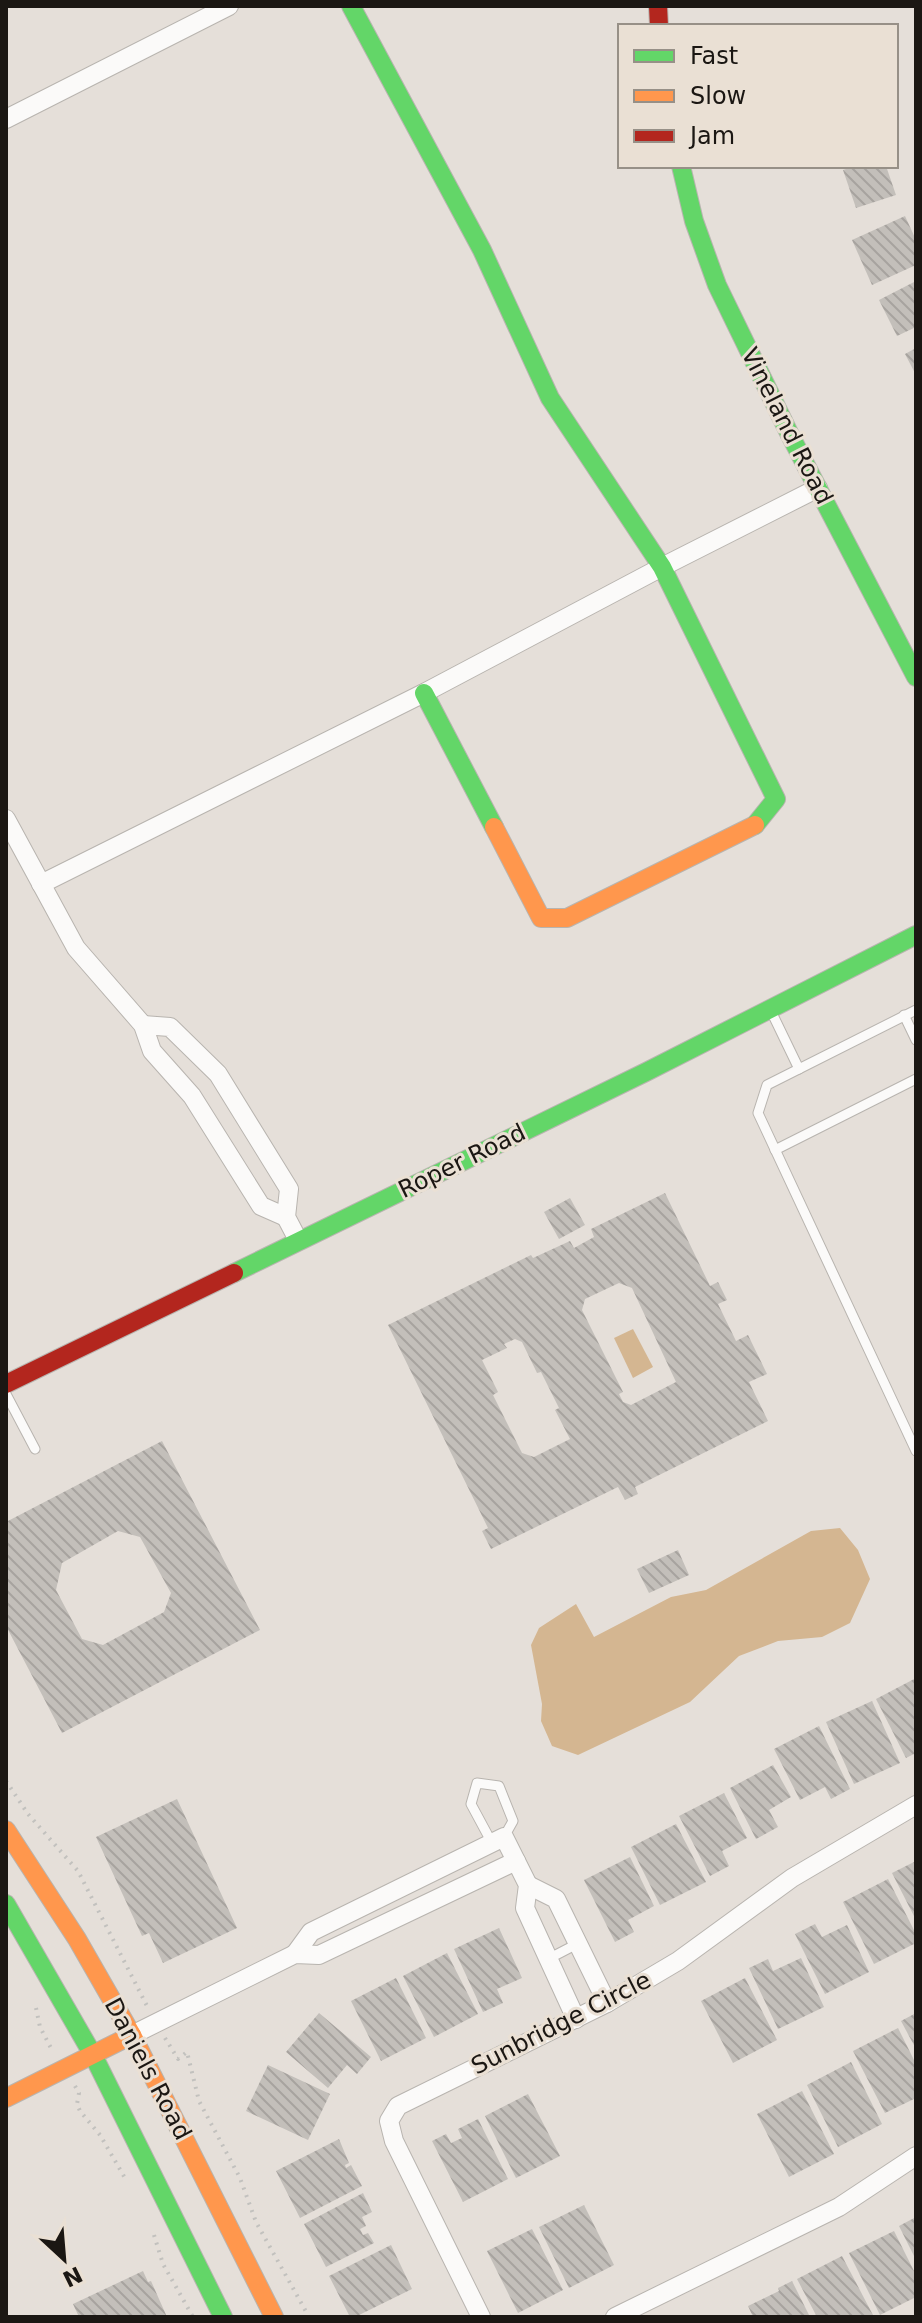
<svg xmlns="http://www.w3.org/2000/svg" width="922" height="2323" viewBox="0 0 922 2323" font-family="'DejaVu Sans',sans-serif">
  <defs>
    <pattern id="building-back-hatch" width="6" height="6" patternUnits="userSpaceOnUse" patternTransform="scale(2)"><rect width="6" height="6" fill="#c3bfba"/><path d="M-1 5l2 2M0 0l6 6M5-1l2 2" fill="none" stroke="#a7a39f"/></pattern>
  </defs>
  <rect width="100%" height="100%" fill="#e5dfd9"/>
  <g fill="#d4b691">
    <path d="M633,1329L653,1367L633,1378L614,1338Z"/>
    <path d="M840,1528L858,1550L870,1579L850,1623L822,1637L778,1641L739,1656L690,1702L578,1755L552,1746L541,1721L542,1704L531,1645L539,1628L576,1604L594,1637L671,1597L706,1590L811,1531Z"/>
  </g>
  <g fill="url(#building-back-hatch)" fill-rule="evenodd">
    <path d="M855,166H886L896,195L856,208L843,170Z"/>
    <path d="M905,216L916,240V265L872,285L852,240Z"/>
    <path d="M916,281V327L897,336L879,300Z"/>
    <path d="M916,348V375L905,354Z"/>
    <path d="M665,1193L710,1286L718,1282L727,1300L718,1304L736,1341L748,1335L767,1374L749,1382L768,1421L635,1487L638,1494L625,1500L618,1487L491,1549L482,1531L488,1528L388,1325L531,1255L533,1258L570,1241L574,1248L594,1237L591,1229ZM619,1283L632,1288L676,1382L631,1405L623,1402L619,1394L623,1392L582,1310L585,1299ZM515,1339L522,1342L537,1373L541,1372L559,1408L555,1410L570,1439L534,1457L522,1453L493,1395L498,1392L482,1360L507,1348L504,1344Z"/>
    <path d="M570,1198L585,1225L559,1239L544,1212Z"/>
    <path d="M162,1441L260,1630L62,1733L6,1626V1522ZM118,1531L140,1537L171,1593L164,1612L103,1645L82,1639L56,1590L62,1563Z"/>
    <path d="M678,1550L689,1575L649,1593L637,1569Z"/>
    <path d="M916,1678V1753L906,1758L876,1699Z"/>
    <path d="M872,1701L900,1763L854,1784L826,1722Z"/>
    <path d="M819,1726L850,1789L831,1799L825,1787L800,1800L774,1749Z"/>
    <path d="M773,1765L791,1797L769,1810L778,1827L756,1839L730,1788Z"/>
    <path d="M724,1793L747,1838L722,1851L729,1866L710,1876L679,1816Z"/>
    <path d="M177,1799L237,1928L163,1963L149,1933L142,1936L96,1837Z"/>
    <path d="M676,1824L706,1882L660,1905L631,1847Z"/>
    <path d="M630,1857L654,1906L628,1920L634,1932L615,1942L584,1880Z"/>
    <path d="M916,1861V1920L892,1873Z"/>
    <path d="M888,1879L916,1934V1943L874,1964L843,1902Z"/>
    <path d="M815,1924L822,1937L847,1925L869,1972L825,1994L795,1934Z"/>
    <path d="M499,1928L522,1978L497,1989L503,2003L483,2012L454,1949Z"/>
    <path d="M447,1953L478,2014L434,2037L403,1976Z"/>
    <path d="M801,1958L824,2007L778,2029L749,1968L768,1959L773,1971Z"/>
    <path d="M396,1978L426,2038L381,2061L351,2001Z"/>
    <path d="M745,1978L777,2040L733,2063L701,2001Z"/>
    <path d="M319,2013L371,2057L357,2074L347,2065L328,2088L286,2052Z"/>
    <path d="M916,2013V2049L901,2021Z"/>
    <path d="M898,2028L916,2064V2098L885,2113L853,2051Z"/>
    <path d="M851,2062L882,2124L838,2147L807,2085Z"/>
    <path d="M268,2065L330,2094L308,2140L246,2111Z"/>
    <path d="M802,2091L834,2154L789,2177L757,2114Z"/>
    <path d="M528,2094L560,2156L516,2178L485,2116Z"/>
    <path d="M478,2119L508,2179L463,2202L432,2141L446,2134L451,2143L462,2138L458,2129Z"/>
    <path d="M339,2139L349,2163L345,2165L346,2168L351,2165L362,2186L300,2218L276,2171Z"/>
    <path d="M363,2193L372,2212L362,2217L366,2226L360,2229L363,2235L368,2233L374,2243L326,2267L304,2224Z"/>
    <path d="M584,2205L614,2265L569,2288L539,2227Z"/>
    <path d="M916,2217V2260L899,2226Z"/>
    <path d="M532,2229L563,2290L518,2313L487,2251Z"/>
    <path d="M894,2231L916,2275V2297L880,2315L849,2253Z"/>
    <path d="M391,2245L412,2289L355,2317H350L329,2276Z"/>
    <path d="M842,2256L874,2317H817L797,2279Z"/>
    <path d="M143,2271L148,2282L151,2281L167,2317H79L73,2304Z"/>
    <path d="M792,2281L810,2317H753L748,2306L779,2291L778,2288Z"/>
  </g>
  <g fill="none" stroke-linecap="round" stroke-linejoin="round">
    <g stroke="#b8b4af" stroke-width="11">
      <g id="lane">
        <path d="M916,1010L767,1085L758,1113L916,1451"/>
        <path d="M771,1011L799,1069"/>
        <path d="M904,1015L916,1040"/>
        <path d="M775,1150L916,1079"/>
        <path d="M6,1394L35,1449"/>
        <path d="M492,1843L471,1804L477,1783L499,1786L513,1821L504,1837"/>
        <path d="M550,1958L577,1944"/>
      </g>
    </g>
    <g stroke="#b8b4af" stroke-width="20">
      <g id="street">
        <path d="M6,119L229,6"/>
        <path d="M6,819L76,948L143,1025L152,1051L192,1096L261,1206L286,1217"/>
        <path d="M41,884L424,693L662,567L818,488"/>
        <path d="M143,1025L170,1027L218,1074L289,1189L286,1217L298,1240"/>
        <path d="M528,1885L556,1899L607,2003"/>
        <path d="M295,1954L311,1932L504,1837L528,1885L525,1908L576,2019"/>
        <path d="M132,2035L295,1954L319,1955L516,1861"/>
        <path d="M481,2317L394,2141L389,2121L398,2106L607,2003L678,1961L792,1878L916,1805"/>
        <path d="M615,2317L839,2207L916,2156"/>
      </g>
    </g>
    <g stroke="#b8b4af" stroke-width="20">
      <g id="fast">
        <path d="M351,6L482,250L550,398L662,567L776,799L755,825"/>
        <path d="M681,166L694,221L717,285L789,433L916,677"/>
        <path d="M424,693L494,827"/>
        <path d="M234,1273L646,1072L916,935"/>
        <path d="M6,1904L93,2055L223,2317"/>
      </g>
    </g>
    <g stroke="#b8b4af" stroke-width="20">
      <g id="slow">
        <path d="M494,827L541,918H567L755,825"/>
        <path d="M6,1830L77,1939L132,2035L274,2317"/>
        <path d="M6,2098L132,2035"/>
      </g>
    </g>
    <g stroke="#b8b4af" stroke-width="20">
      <g id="jam">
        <path d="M658,6L659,26"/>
        <path d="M6,1384L234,1273"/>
      </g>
    </g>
    <g stroke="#c2c1be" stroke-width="4" stroke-dasharray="2 6" stroke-linecap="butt">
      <path d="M6,1781L28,1814L78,1871L147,2006"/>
      <path d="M36,2008L40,2027L53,2052"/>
      <path d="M165,2038L178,2059L187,2052L199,2101L240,2178L256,2222L309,2317"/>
      <path d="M75,2086L79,2093L77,2104L80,2111L100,2135L125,2178"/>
      <path d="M154,2235L163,2264L193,2317"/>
    </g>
    <use href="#lane" stroke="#fbfaf9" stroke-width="9"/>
    <use href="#street" stroke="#fbfaf9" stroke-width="18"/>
    <use href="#fast" stroke="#63d668" stroke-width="18"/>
    <use href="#slow" stroke="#ff974d" stroke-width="18"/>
    <use href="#jam" stroke="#b3261e" stroke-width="18"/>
  </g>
  <g text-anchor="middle" stroke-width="6" stroke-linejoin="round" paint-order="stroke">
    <g font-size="24" fill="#1b1713" stroke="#eae0d4">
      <text transform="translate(787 426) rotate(63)" y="8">Vineland Road</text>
      <text transform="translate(462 1161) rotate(-26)" y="8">Roper Road</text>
      <text transform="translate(561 2023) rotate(-27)" y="8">Sunbridge Circle</text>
      <text transform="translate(148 2069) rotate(62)" y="8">Daniels Road</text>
    </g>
  </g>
  <rect width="922" height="2323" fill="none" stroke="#1b1713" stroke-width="16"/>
  <rect x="618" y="24" width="280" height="144" fill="#eae0d4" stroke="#979087" stroke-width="2"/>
  <rect x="634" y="50" width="40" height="12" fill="#63d668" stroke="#979087" stroke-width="2"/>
  <text x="690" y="64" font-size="24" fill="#1b1713">Fast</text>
  <rect x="634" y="90" width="40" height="12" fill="#ff974d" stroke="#979087" stroke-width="2"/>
  <text x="690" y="104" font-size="24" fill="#1b1713">Slow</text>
  <rect x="634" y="130" width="40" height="12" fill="#b3261e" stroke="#979087" stroke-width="2"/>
  <text x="690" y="144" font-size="24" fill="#1b1713">Jam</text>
  <g transform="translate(64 2259) rotate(154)" stroke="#eae0d4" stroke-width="6" paint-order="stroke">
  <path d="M0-6L14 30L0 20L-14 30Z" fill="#1b1713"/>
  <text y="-12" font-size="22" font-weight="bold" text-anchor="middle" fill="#1b1713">N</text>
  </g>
</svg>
